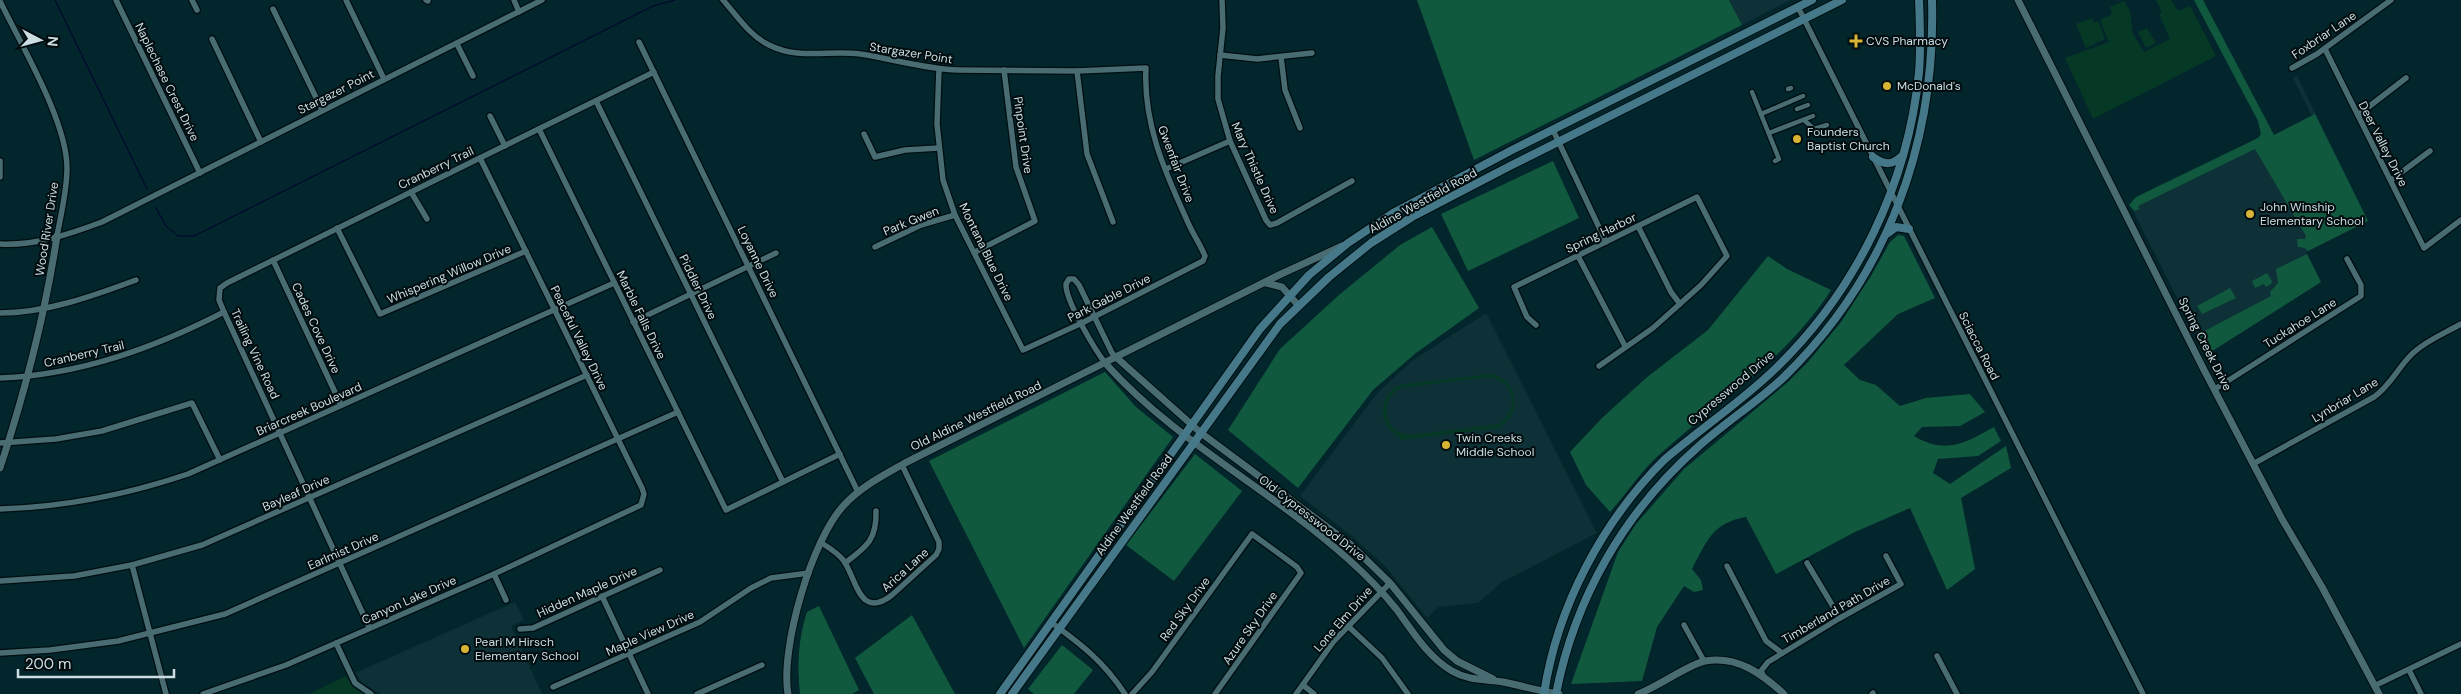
<svg xmlns="http://www.w3.org/2000/svg" width="2461" height="694" viewBox="0 0 2461 694" font-family="'DM Sans',sans-serif">
  <rect width="100%" height="100%" fill="#02262b"/>
  <g fill="#0d3136">
    <path d="M1729,0H1791L1742,25Z"/>
    <path d="M2297,76L2368,221L2306,252L2321,282L2206,355L2131,207L2312,116L2293,78Z"/>
    <path d="M1486,313L1597,533L1502,582L1478,603L1438,607L1427,618L1386,567L1352,536L1300,496L1377,393L1412,361Z"/>
    <path d="M515,602L524,620L511,626L542,694H381L362,683L355,673Z"/>
  </g>
  <g fill="#053926" fill-rule="evenodd">
    <path d="M2156,0H2171L2178,11L2190,6L2216,56L2093,119L2065,58L2109,42L2100,20L2112,14L2110,7L2124,1L2130,11L2133,34L2144,52L2170,39L2159,14L2162,12Z"/>
    <path d="M2092,18L2094,23L2098,21L2105,39L2086,48L2076,24Z"/>
    <path d="M2147,28L2156,43L2146,48L2138,32Z"/>
    <path d="M1489,374C1518,378 1524,413 1499,428L1400,440V437C1378,426 1377,397 1399,385ZM1489,377C1515,381 1520,412 1498,424L1409,435C1384,432 1378,401 1400,388Z"/>
    <path d="M346,676L353,687L363,694H309Z"/>
  </g>
  <g fill="#11593e">
    <path d="M1417,0H1729L1742,25L1474,160Z"/>
    <path d="M2194,0H2203L2274,135L2315,114L2368,221L2308,251L2305,248L2298,247L2297,239H2305L2306,236L2255,149L2138,206L2140,209L2135,211L2129,205L2136,197L2258,138L2261,134L2258,121Z"/>
    <path d="M1553,161L1579,218L1468,271L1441,214Z"/>
    <path d="M1432,227L1479,308L1416,353L1373,390L1298,488L1228,430L1280,349L1339,295L1400,245Z"/>
    <path d="M1898,235L1904,236L1935,298L1898,314L1844,365L1860,380L1876,385L1900,406L1926,398L1970,394L1985,412L1960,426L1922,427L1914,436C1946,455 1965,443 1994,427L2001,441L1978,456L1938,459L1933,473L1950,484L2006,446L2011,468L1961,498L1975,569L1947,590L1910,508L1855,532L1776,574L1746,517C1712,523 1707,541 1692,569L1701,580L1703,590L1694,592L1684,586L1657,627L1642,681L1571,684L1618,552L1636,524L1684,469L1788,382L1808,362L1841,322L1871,276L1890,242Z"/>
    <path d="M2307,254L2321,282L2206,355L2197,335L2271,296L2270,292L2278,283L2276,269Z"/>
    <path d="M1768,256L1787,269L1831,290C1786,360 1720,400 1660,454C1641,471 1627,493 1610,512L1586,485L1570,452L1602,418L1646,378L1708,330Z"/>
    <path d="M2267,273L2272,281L2271,284L2266,287L2264,284L2255,288L2252,281Z"/>
    <path d="M2230,288L2236,298L2202,314L2197,306Z"/>
    <path d="M1105,372L1136,407L1173,437L1024,648L929,461Z"/>
    <path d="M1195,454L1242,491L1174,581L1126,545Z"/>
    <path d="M819,606L859,690L852,694H800C797,664 798,640 807,612Z"/>
    <path d="M912,615L955,694H874L855,658Z"/>
    <path d="M1062,645L1093,670L1074,694H1034L1028,689Z"/>
  </g>
  <g fill="none" stroke-linecap="round" stroke-linejoin="round">
    <g stroke="#00002f" stroke-width="1">
      <path d="M55,0L147,189"/>
      <path d="M156,208L166,226L178,236H194L653,6L675,0"/>
    </g>
    <g stroke="#000e11" stroke-width="7">
      <g id="pedestrian">
        <path d="M1788,89L1791,88"/>
        <path d="M1752,92L1779,159L1775,161"/>
        <path d="M1797,109L1808,105"/>
        <path d="M1761,114L1803,96"/>
        <path d="M1804,120L1814,129L1827,125"/>
        <path d="M1769,133L1813,116"/>
      </g>
    </g>
    <g stroke="#000e11" stroke-width="8">
      <g id="minor">
        <path d="M116,0L200,173"/>
        <path d="M192,0L197,10"/>
        <path d="M346,0L384,79"/>
        <path d="M426,0L428,1"/>
        <path d="M514,0L519,12"/>
        <path d="M723,0C737,16 750,36 769,45C798,60 829,50 860,54C893,59 925,69 958,70L1077,71L1146,68C1143,122 1164,170 1186,218C1191,231 1199,242 1205,256L1203,261L1082,323L1023,350L955,215L943,180L937,124L939,69"/>
        <path d="M1222,0L1223,28L1218,76V99L1230,141L1266,220L1270,225L1277,223L1352,181"/>
        <path d="M0,1C21,45 67,121 67,168C67,191 61,214 57,236"/>
        <path d="M1798,7L2143,694"/>
        <path d="M273,9L322,110"/>
        <path d="M212,39L261,142"/>
        <path d="M639,42L858,492"/>
        <path d="M457,44L473,76"/>
        <path d="M2325,49L2424,248L2461,220"/>
        <path d="M1220,55L1257,59L1312,53"/>
        <path d="M1281,57L1285,90L1300,128"/>
        <path d="M2292,68L2317,54L2391,0"/>
        <path d="M1077,71L1087,154L1113,222"/>
        <path d="M596,101L783,482"/>
        <path d="M2358,115L2406,78"/>
        <path d="M490,116L505,146"/>
        <path d="M539,129L726,510L840,454"/>
        <path d="M1553,130L1606,242"/>
        <path d="M864,134L875,157L905,150L939,148"/>
        <path d="M0,161V177"/>
        <path d="M1166,169L1230,141"/>
        <path d="M2391,180L2430,151"/>
        <path d="M411,192L427,219"/>
        <path d="M1638,226L1671,292L1680,304"/>
        <path d="M337,228L380,314L526,251"/>
        <path d="M0,244C35,246 70,234 102,222L542,0"/>
        <path d="M875,247L921,225L955,215"/>
        <path d="M975,252L1035,221L1016,167L1004,70"/>
        <path d="M1578,256L1625,346"/>
        <path d="M273,260L341,405"/>
        <path d="M0,313C46,313 93,296 136,280"/>
        <path d="M633,322L776,253"/>
        <path d="M1536,325L1527,317L1514,287L1697,197L1727,256L1701,285L1653,328L1599,366"/>
        <path d="M1106,364C1095,350 1065,300 1066,284L1069,279H1074L1079,285L1112,353L1117,358"/>
        <path d="M0,378C80,375 154,348 224,312"/>
        <path d="M2215,389L2361,296V285L2347,259"/>
        <path d="M0,443L56,439L102,431L192,403L220,460"/>
        <path d="M2253,464L2374,397C2391,385 2398,367 2413,353C2427,340 2445,333 2461,324"/>
        <path d="M0,509C65,507 126,495 188,474L614,283"/>
        <path d="M820,542C828,547 838,553 844,561C857,581 860,620 892,595L936,555L939,549V542L902,465"/>
        <path d="M845,563C866,547 877,540 876,511"/>
        <path d="M1807,563L1840,618"/>
        <path d="M132,565L166,694"/>
        <path d="M1727,566L1766,641L1782,653"/>
        <path d="M494,574L506,600"/>
        <path d="M0,581L74,576L132,565L202,545L587,375"/>
        <path d="M602,596L648,694"/>
        <path d="M1052,623C1082,645 1104,662 1125,694"/>
        <path d="M1684,625L1704,661"/>
        <path d="M1348,626L1382,658L1408,694"/>
        <path d="M369,627L224,312L219,300L220,288L227,283L654,72"/>
        <path d="M520,629L533,628L660,570"/>
        <path d="M336,643L355,683L371,694"/>
        <path d="M0,653L50,650L118,641L225,614L678,412"/>
        <path d="M1937,656L1957,694"/>
        <path d="M2409,670L2421,694"/>
        <path d="M1763,675L1761,671L1768,662L1840,618L1901,584L1886,556"/>
        <path d="M1303,685L1314,694"/>
        <path d="M2374,686L2461,644"/>
        <path d="M553,687L700,622L751,588L771,578L809,573"/>
        <path d="M203,694L286,665L494,574L641,505L644,494L642,488L480,158"/>
        <path d="M697,694L762,665"/>
        <path d="M1132,694L1152,672L1252,534L1297,567L1301,573L1215,694"/>
        <path d="M1296,694L1334,641L1390,583"/>
        <path d="M1872,694L1873,693"/>
      </g>
    </g>
    <g stroke="#000e11" stroke-width="9">
      <g id="tertiary">
        <path d="M2018,0L2203,368L2282,519L2322,587L2379,694"/>
        <path d="M1266,283L1282,287L1298,305"/>
        <path d="M1117,358L1201,433L1350,544L1390,583L1444,650L1457,661L1493,679"/>
        <path d="M1106,364C1176,442 1270,489 1347,558C1365,574 1382,591 1397,610C1413,632 1428,657 1452,671C1469,681 1485,679 1503,682C1522,686 1540,691 1559,694"/>
        <path d="M0,468C25,392 45,315 57,236"/>
        <path d="M788,694C780,648 812,538 845,504C862,486 884,475 905,463L1279,275L1342,246"/>
        <path d="M1638,694C1658,687 1687,665 1705,661C1737,655 1762,674 1784,694"/>
      </g>
    </g>
    <g stroke="#000e11" stroke-width="10">
      <g id="secondary">
        <path d="M1873,157C1885,166 1893,165 1903,155"/>
        <path d="M1888,233L1896,227L1909,229"/>
        <path d="M1000,694L1260,329L1309,275L1348,243L1393,213L1512,150L1812,0"/>
        <path d="M1012,694L1280,324L1329,277L1371,243L1412,217L1510,166L1842,0"/>
        <path d="M1544,694C1557,607 1602,522 1664,460C1700,429 1741,402 1775,369C1856,291 1908,184 1919,72C1921,48 1920,24 1919,0"/>
        <path d="M1556,694C1575,597 1625,511 1699,446C1727,421 1759,401 1785,376C1888,275 1936,142 1932,0"/>
      </g>
    </g>
    <use href="#pedestrian" stroke="#496c72" stroke-width="4.5"/>
    <use href="#minor" stroke="#496c72" stroke-width="5.5"/>
    <use href="#tertiary" stroke="#496c72" stroke-width="7"/>
    <use href="#secondary" stroke="#457889" stroke-width="8"/>
  </g>
  <g fill="#d8b434" stroke="#020c0f" stroke-width="2">
    <path d="M1853.5 33.5h5v5h5v5h-5v5h-5v-5h-5v-5h5z"/>
    <circle cx="1887" cy="86" r="5"/>
    <circle cx="1797" cy="139" r="5"/>
    <circle cx="2250" cy="214" r="5"/>
    <circle cx="1446" cy="445" r="5"/>
    <circle cx="465" cy="649" r="5"/>
  </g>
  <g text-anchor="middle" stroke-width="4" stroke-linejoin="round" paint-order="stroke">
    <g font-size="12" fill="#ccdee2" stroke="#020c0f">
      <text transform="translate(2324 35) rotate(-34)" y="4">Foxbriar Lane</text>
      <text transform="translate(911 53) rotate(9)" y="4">Stargazer Point</text>
      <text transform="translate(167 82) rotate(64)" y="4">Naplechase Crest Drive</text>
      <text transform="translate(336 92) rotate(-27)" y="4">Stargazer Point</text>
      <text transform="translate(1023 135) rotate(82)" y="4">Pinpoint Drive</text>
      <text transform="translate(2383 144) rotate(63)" y="4">Deer Valley Drive</text>
      <text transform="translate(1176 164) rotate(69)" y="4">Gwenfair Drive</text>
      <text transform="translate(436 168) rotate(-26)" y="4">Cranberry Trail</text>
      <text transform="translate(1255 168) rotate(66)" y="4">Mary Thistle Drive</text>
      <text transform="translate(1423 201) rotate(-29)" y="4">Aldine Westfield Road</text>
      <text transform="translate(911 221) rotate(-22)" y="4">Park Gwen</text>
      <text transform="translate(47 229) rotate(-81)" y="4">Wood River Drive</text>
      <text transform="translate(1601 233) rotate(-26)" y="4">Spring Harbor</text>
      <text transform="translate(986 252) rotate(64)" y="4">Montana Blue Drive</text>
      <text transform="translate(758 262) rotate(64)" y="4">Loyanne Drive</text>
      <text transform="translate(449 274) rotate(-23)" y="4">Whispering Willow Drive</text>
      <text transform="translate(698 287) rotate(64)" y="4">Piddler Drive</text>
      <text transform="translate(1109 298) rotate(-27)" y="4">Park Gable Drive</text>
      <text transform="translate(641 315) rotate(64)" y="4">Marble Falls Drive</text>
      <text transform="translate(2300 323) rotate(-32)" y="4">Tuckahoe Lane</text>
      <text transform="translate(316 328) rotate(65)" y="4">Cades Cove Drive</text>
      <text transform="translate(579 338) rotate(64)" y="4">Peaceful Valley Drive</text>
      <text transform="translate(2205 344) rotate(63)" y="4">Spring Creek Drive</text>
      <text transform="translate(1979 346) rotate(63)" y="4">Sciacca Road</text>
      <text transform="translate(84 354) rotate(-13)" y="4">Cranberry Trail</text>
      <text transform="translate(255 354) rotate(65)" y="4">Trailing Vine Road</text>
      <text transform="translate(1731 388) rotate(-40)" y="4">Cypresswood Drive</text>
      <text transform="translate(2345 400) rotate(-31)" y="4">Lynbriar Lane</text>
      <text transform="translate(309 409) rotate(-24)" y="4">Briarcreek Boulevard</text>
      <text transform="translate(976 416) rotate(-26)" y="4">Old Aldine Westfield Road</text>
      <text transform="translate(296 493) rotate(-24)" y="4">Bayleaf Drive</text>
      <text transform="translate(1134 505) rotate(-54)" y="4">Aldine Westfield Road</text>
      <text transform="translate(1312 518) rotate(38)" y="4">Old Cypresswood Drive</text>
      <text transform="translate(343 551) rotate(-24)" y="4">Earlmist Drive</text>
      <text transform="translate(905 570) rotate(-42)" y="4">Arica Lane</text>
      <text transform="translate(587 592) rotate(-24)" y="4">Hidden Maple Drive</text>
      <text transform="translate(409 600) rotate(-24)" y="4">Canyon Lake Drive</text>
      <text transform="translate(1185 609) rotate(-54)" y="4">Red Sky Drive</text>
      <text transform="translate(1836 610) rotate(-30)" y="4">Timberland Path Drive</text>
      <text transform="translate(1343 619) rotate(-49)" y="4">Lone Elm Drive</text>
      <text transform="translate(1250 628) rotate(-55)" y="4">Azure Sky Drive</text>
      <text transform="translate(650 633) rotate(-24)" y="4">Maple View Drive</text>
    </g>
    <g font-size="12" fill="#ccdee2" stroke="#020c0f" text-anchor="start">
      <text x="1866" y="45">CVS Pharmacy</text>
      <text x="1897" y="90">McDonald's</text>
      <text x="1807" y="136">Founders<tspan x="1807" dy="14">Baptist Church</tspan></text>
      <text x="2260" y="211">John Winship<tspan x="2260" dy="14">Elementary School</tspan></text>
      <text x="1456" y="442">Twin Creeks<tspan x="1456" dy="14">Middle School</tspan></text>
      <text x="475" y="646">Pearl M Hirsch<tspan x="475" dy="14">Elementary School</tspan></text>
    </g>
  </g>
  <g transform="translate(40 40) rotate(96)" stroke="#020c0f" stroke-width="4" paint-order="stroke">
  <path d="M0-4L9 19L0 12L-9 19Z" fill="#ccdee2"/>
  <text y="-8" font-size="14" font-weight="bold" text-anchor="middle" fill="#ccdee2">N</text>
  </g>
  <path d="M18 669v8h156v-8" fill="none" stroke="#ccdee2" stroke-width="2.5"/>
  <text x="25" y="669" font-size="15" fill="#ccdee2" stroke="#020c0f" stroke-width="4" paint-order="stroke">200 m</text>
</svg>
